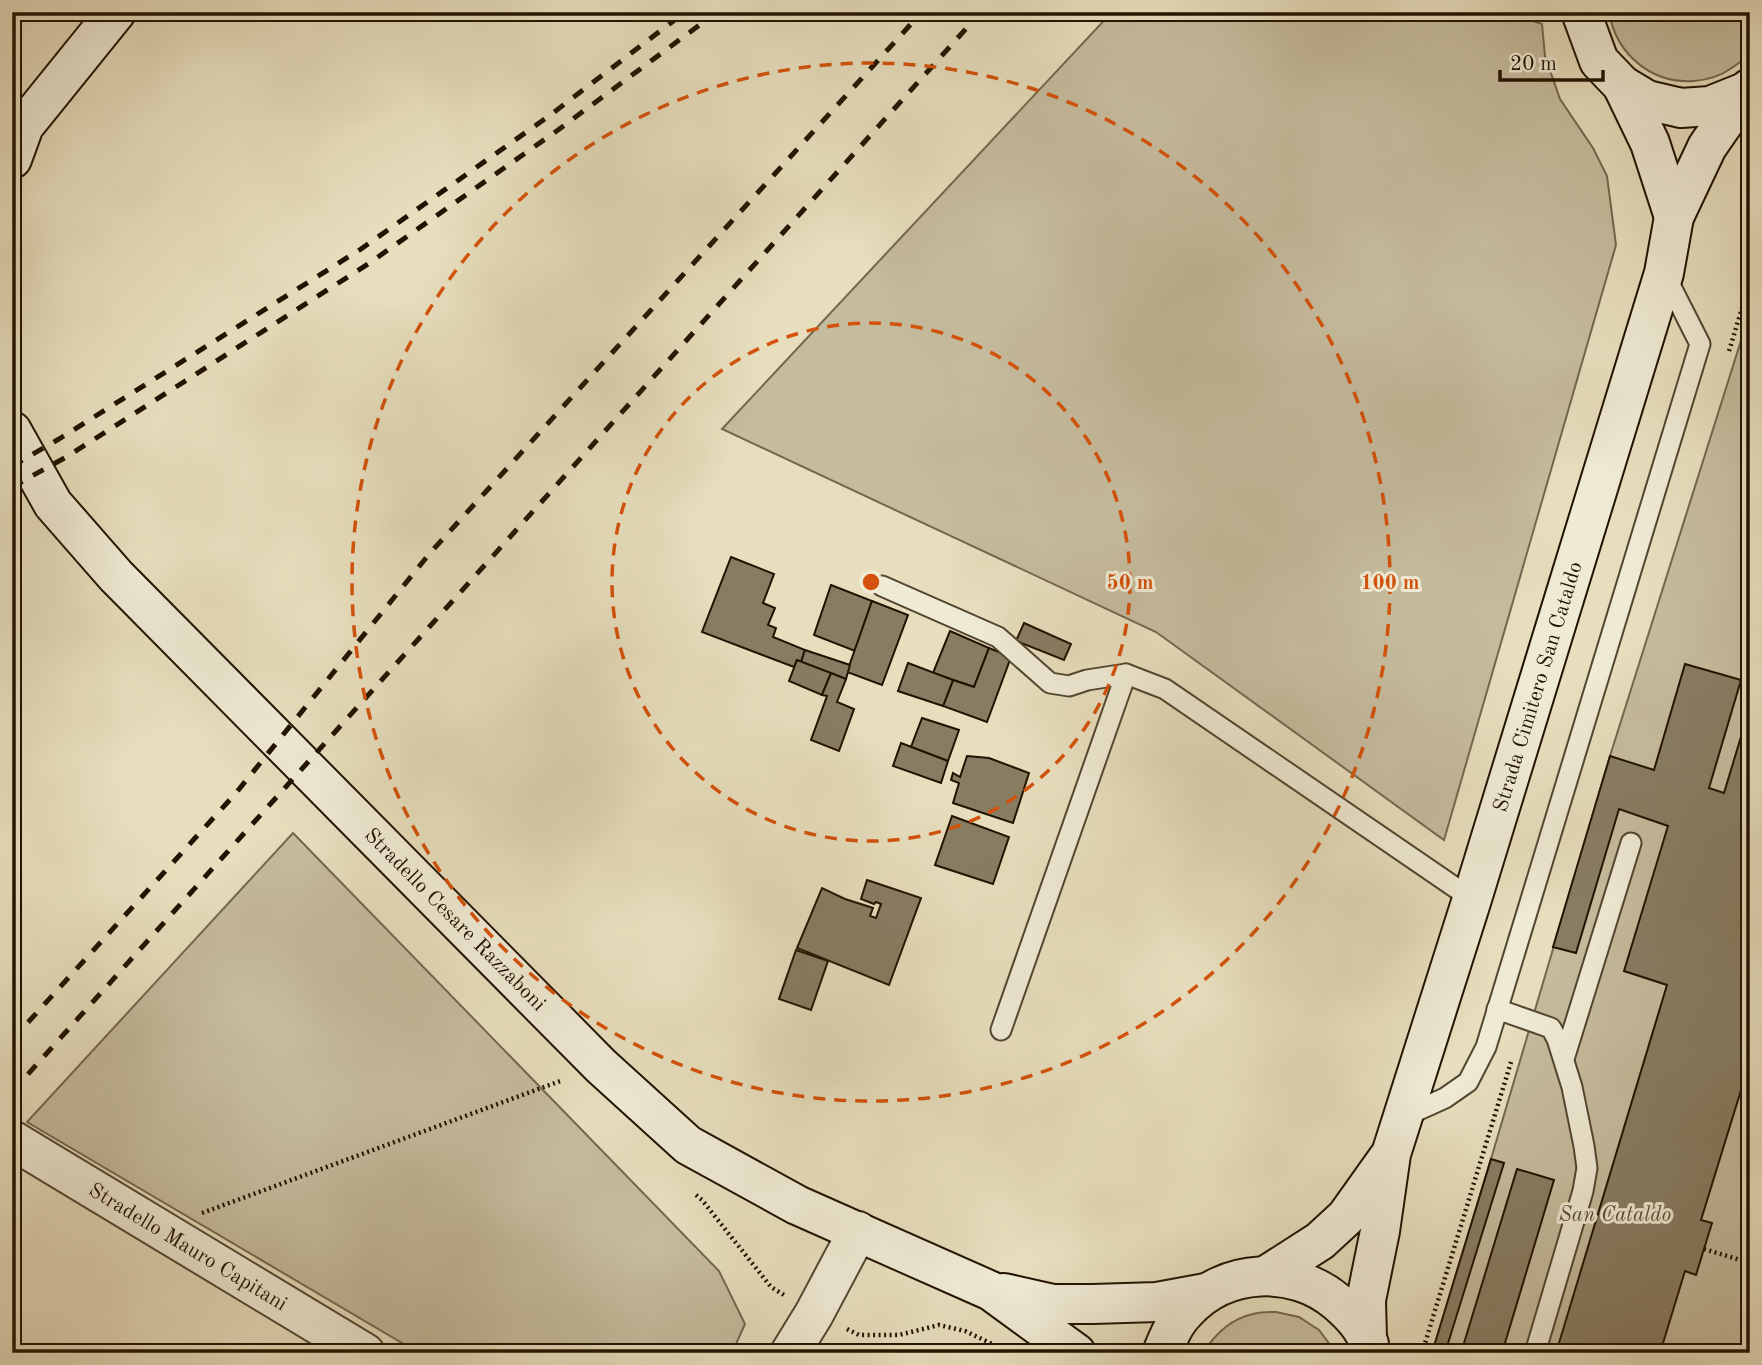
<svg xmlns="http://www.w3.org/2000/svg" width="1762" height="1365" viewBox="0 0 1762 1365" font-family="'Old Standard TT',serif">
  <rect width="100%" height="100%" fill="#e7debd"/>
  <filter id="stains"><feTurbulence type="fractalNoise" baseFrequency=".00286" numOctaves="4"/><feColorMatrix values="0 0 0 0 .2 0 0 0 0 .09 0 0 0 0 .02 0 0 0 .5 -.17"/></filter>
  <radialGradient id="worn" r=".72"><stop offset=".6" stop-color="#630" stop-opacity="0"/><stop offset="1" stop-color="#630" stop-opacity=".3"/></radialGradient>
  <g fill="#c5bb9d" stroke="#73674f" stroke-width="2">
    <path d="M1112,12H1504L1542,24L1545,56L1560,99L1593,148L1607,176L1616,245L1444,840L1156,632L722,429Z"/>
    <path d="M1609,12H1750C1750,21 1752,44 1750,51C1747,59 1736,65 1730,69C1719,77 1706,80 1694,81C1651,84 1616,54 1609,12Z"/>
    <path d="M1750,312V1353H1432L1491,1159L1610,756Z"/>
    <path d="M293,833L719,1271L745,1324L732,1353H419L27,1122Z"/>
    <path d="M1276,1312L1299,1317L1319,1330L1336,1353H1203C1215,1334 1230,1319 1253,1314C1260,1312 1269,1312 1276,1312Z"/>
  </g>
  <g fill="#887d63" stroke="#211301" stroke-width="2">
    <path d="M731,557L774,574L763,603L775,608L768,625L776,628L773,637L805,650L801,662L797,660L794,667L702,632Z"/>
    <path d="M831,585L872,601L855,651L814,635Z"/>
    <path d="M872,601L908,615L882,685L847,672Z"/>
    <path d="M1024,623L1071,644L1064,660L1016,641Z"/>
    <path d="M950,631L989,648L974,687L933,673Z"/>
    <path d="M989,648L1011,657L987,722L943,706L953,680L974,687Z"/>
    <path d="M805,650L850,665L846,679L801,662Z"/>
    <path d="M797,660L831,673L822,695L789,681Z"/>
    <path d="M908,663L953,680L943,706L898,691Z"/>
    <path d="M1685,664L1741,680L1709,788L1724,793L1750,707V1061L1701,1220L1712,1223L1696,1275L1685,1271L1660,1353H1556L1667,985L1624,971L1668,826L1619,809L1576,953L1553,947L1610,756L1654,770Z"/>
    <path d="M831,673L846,679L837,702L854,709L839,751L811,740L827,696L822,695Z"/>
    <path d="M922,718L959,730L948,761L911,747Z"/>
    <path d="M901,743L948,761L941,783L893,766Z"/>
    <path d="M967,756L989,758L1029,773L1013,823L953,803L959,783L951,780L953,773L960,777Z"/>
    <path d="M952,816L1009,837L993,884L935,865Z"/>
    <path d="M867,880L921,898L889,985L797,948L822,888L845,899L873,908L870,916L876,918L881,904L876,902L874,904L861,899Z"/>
    <path d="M796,950L828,961L811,1010L779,999Z"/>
    <path d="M1491,1159L1504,1163L1445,1353H1432Z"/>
    <path d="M1517,1169L1554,1180L1502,1353H1461Z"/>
  </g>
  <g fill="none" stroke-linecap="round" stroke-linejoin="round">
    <g stroke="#524630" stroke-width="23">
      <g id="lane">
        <path d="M882,586L998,637L1050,683L1069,686L1087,680L1126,674L1165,689L1472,899"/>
        <path d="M1497,1009L1551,1028L1557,1039L1572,1087L1584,1146L1587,1168L1583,1191L1535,1353"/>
        <path d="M1001,1030L1126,674"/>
        <path d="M1564,1059L1631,843"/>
        <path d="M1403,1117L1445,1098L1468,1082L1486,1047L1700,344L1665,275"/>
      </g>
    </g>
    <g stroke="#524630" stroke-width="42">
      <g id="street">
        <path id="s1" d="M12,1140L365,1353"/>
        <path d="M790,1353L814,1314L858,1231"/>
      </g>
    </g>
    <g stroke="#211301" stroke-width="42">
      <g id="secondary">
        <path d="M1581,12L1599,61L1622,85L1647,100L1681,108L1710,106L1745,92L1750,88"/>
        <path d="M1622,85L1650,143L1674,217"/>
        <path d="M12,159L24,126L116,12"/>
        <path id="s2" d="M12,431L53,504L116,576L601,1066L688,1145L797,1205L991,1291L1076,1353"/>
        <path d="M1267,1275L1320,1241L1346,1217L1388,1158"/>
        <path d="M1004,1293L1053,1304H1093L1157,1302L1206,1293"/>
        <path id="s3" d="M1367,1339L1366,1300L1380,1231L1391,1154L1472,899L1664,273L1674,217L1707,147L1745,92"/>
        <path d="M1162,1353C1168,1338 1174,1323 1186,1311C1225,1268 1293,1265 1337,1302C1350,1313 1364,1327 1369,1344"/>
      </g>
    </g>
    <g stroke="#211301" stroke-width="4.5" stroke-dasharray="2 3.5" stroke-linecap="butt">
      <path d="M1729,351L1750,282"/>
      <path d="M696,1195L702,1200L771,1287L784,1295"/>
      <path d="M202,1213L563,1080"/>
      <path d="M1704,1249L1750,1263"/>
      <path d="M847,1329L859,1335H899L939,1325L965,1331L1009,1352"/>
      <path d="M1422,1353L1511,1062"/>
    </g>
    <use href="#lane" stroke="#efead4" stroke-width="19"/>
    <use href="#street" stroke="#efead4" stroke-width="38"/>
    <use href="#secondary" stroke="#efead4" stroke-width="38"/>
    <g stroke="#211301" stroke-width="5" stroke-dasharray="12 12" stroke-linecap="butt">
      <path d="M12,466L59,439L361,249L549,116L685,12"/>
      <path d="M12,487L68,456L368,264L558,130L717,12"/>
      <path d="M12,1040L236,793L430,553L922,12"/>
      <path d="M12,1092L981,12"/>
    </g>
  </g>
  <g fill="none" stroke="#d4520b" stroke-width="3.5" stroke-dasharray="12 9">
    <circle cx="871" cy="582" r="259"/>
    <circle cx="871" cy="582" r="519"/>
  </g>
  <g text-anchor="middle" stroke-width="6" stroke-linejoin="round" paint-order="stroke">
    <g font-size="21" fill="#211301" stroke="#efead4">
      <text dy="7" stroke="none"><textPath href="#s3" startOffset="677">Strada Cimitero San Cataldo</textPath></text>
      <text dy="7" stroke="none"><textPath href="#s2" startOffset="662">Stradello Cesare Razzaboni</textPath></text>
      <text dy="7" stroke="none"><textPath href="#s1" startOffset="206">Stradello Mauro Capitani</textPath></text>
    </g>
    <g font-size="21" font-style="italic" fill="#5a4e38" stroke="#efead4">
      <text x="1615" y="1221">San Cataldo</text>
    </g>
  </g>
  <circle cx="871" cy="582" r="10" fill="#d4520b" stroke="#efead4" stroke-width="3.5"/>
  <g font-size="21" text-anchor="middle" font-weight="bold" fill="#d4520b" stroke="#efead4" stroke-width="6" stroke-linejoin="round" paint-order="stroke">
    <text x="1130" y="589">50 m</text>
    <text x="1390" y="589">100 m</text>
  </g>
  <rect width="1762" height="1365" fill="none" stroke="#e7debd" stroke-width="42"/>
  <rect x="14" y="14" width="1734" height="1337" fill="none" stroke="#211301" stroke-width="3.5"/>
  <rect x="21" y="21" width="1720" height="1323" fill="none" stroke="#211301" stroke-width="2"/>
  <path d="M1500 70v10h103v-10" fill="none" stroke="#211301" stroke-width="3.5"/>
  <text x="1510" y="70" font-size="21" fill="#211301" stroke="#efead4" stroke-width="5" paint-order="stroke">20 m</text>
  <rect width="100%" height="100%" filter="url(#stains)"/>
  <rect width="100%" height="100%" fill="url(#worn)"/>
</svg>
